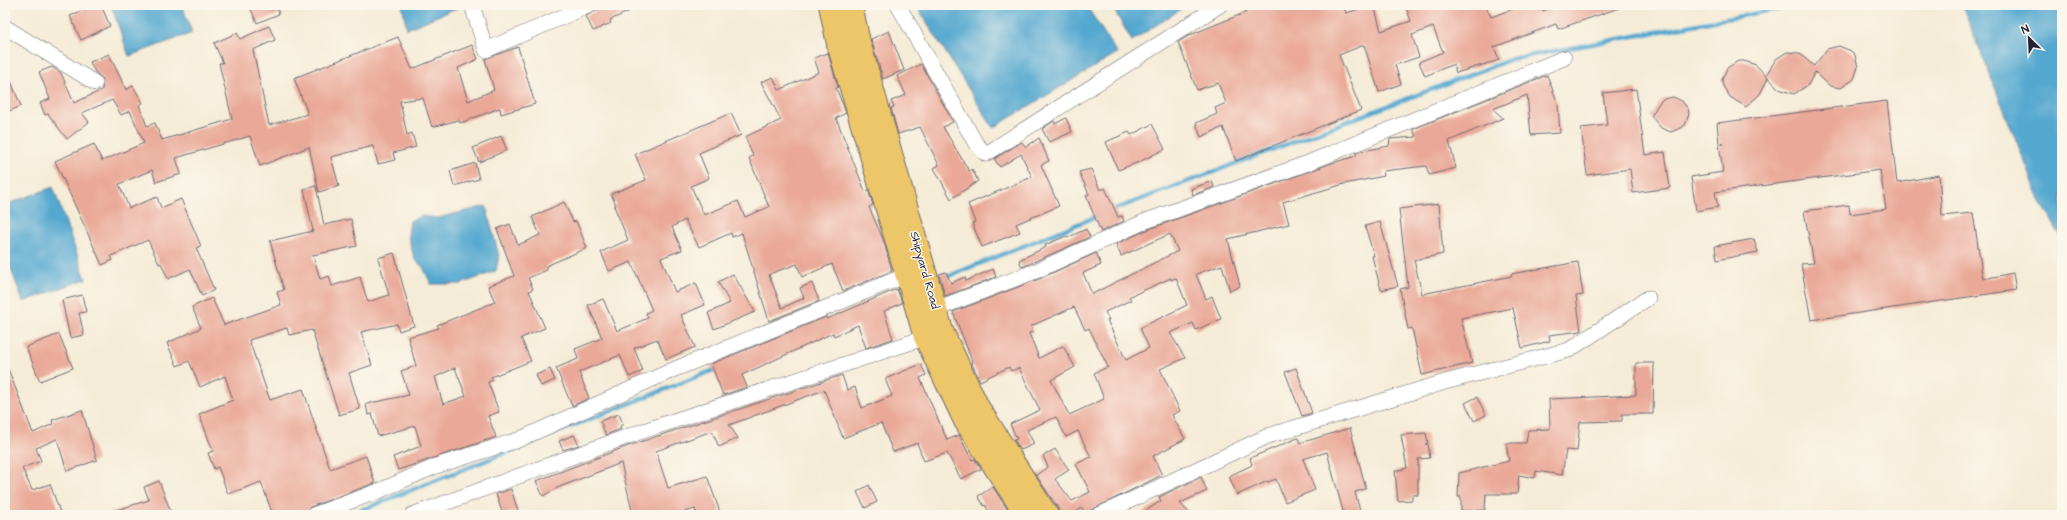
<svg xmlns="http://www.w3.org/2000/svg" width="2067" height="520" viewBox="0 0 2067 520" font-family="'Architects Daughter',sans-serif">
  <rect width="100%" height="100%" fill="#fbf7ec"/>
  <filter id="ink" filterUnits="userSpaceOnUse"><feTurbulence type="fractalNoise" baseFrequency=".025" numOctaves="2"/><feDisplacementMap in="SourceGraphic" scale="8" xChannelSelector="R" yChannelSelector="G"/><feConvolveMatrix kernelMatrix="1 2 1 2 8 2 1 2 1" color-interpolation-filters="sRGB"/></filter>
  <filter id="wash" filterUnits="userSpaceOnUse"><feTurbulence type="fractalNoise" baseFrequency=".012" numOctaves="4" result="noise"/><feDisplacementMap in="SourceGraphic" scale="16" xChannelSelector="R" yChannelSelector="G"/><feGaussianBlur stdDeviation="0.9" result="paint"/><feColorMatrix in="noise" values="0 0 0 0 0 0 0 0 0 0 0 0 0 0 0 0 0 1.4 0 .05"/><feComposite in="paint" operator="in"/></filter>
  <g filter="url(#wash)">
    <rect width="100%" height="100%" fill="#f5ecd7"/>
    <g fill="#55a8d0" stroke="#3c6586">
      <path d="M111,5H182L192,33L129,56Z"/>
      <path d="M402,5H463L407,29Z"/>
      <path d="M916,5H1086L1117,53L993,128Z"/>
      <path d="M1111,5H1187L1132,41Z"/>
      <path d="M1962,5H2062V239L2040,200Z"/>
      <path d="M53,187L86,279L23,302L5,252V205Z"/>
      <path d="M486,206L499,256L496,271L461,284H431L423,267L415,260L408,236L410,221L421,216L438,218Z"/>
    </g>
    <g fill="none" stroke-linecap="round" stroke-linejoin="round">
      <g stroke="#55a8d0" stroke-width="4.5">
        <path d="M1110,211L1512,59L1800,5"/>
        <path d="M934,282L1100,215"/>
        <path d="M349,515L719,368"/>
      </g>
    </g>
    <g id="blocks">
      <g fill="#eaa998" fill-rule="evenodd">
        <path d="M94,5H101L110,26L81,40L70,16Z"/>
        <path d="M249,5H276L279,14L257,23Z"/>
        <path d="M607,5H643L610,20L611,23L593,31L586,16Z"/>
        <path d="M1264,5H1344L1346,13L1374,5L1381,31L1411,21L1405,5H1485L1491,17L1524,5H1540L1543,11L1560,5H1622V7L1558,29L1556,24L1494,47L1499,60L1456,73L1454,64L1425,76L1419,62L1443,52L1433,27L1412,35L1419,57L1395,65L1401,84L1379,92L1364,45L1339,55L1361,110L1236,161L1223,127L1201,137L1196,123L1217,114L1215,108L1226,103L1218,83L1197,90L1178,42L1190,35Z"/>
        <path d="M269,26L275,40L253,50L269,125L308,114L294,78L398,37L412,69L472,45L478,59L458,68L468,101L494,90L485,59L518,47L535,104L501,114L500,108L460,123L459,120L432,127L423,98L400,101L407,135L412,133L416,147L393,153L395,160L378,164L373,146L331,157L339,186L319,192L309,147L260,166L250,136L176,158L181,174L156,182L152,170L119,184L129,208L157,197L161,208L181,199L201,246L196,248L214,290L202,296L190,269L168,279L161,263L159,264L148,240L111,256L113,260L102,265L55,161L94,144L102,161L144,143L130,111L121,115L112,100L82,113L89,122L67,139L48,114L45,115L40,103L50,99L39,72L52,67L61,73L74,103L102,90L103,79L95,72L90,62L109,54L126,90L133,86L143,103L139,105L147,126L155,123L162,140L232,119L219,63H223L214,43L237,33L240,39Z"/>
        <path d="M889,31L904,70L883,79L871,39Z"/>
        <path d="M1839,46L1851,51L1855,55L1858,67L1854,79L1841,88L1830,86L1815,72L1808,85L1794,94L1779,89L1766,75L1776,59L1787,52L1799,53L1814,66L1827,49Z"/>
        <path d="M828,53L838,87L836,88L846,113L836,118L865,191L868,190L873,205L869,207L883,239L892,271L843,291L832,264L802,277L797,264L772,273L769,275L782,308L804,298L800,288L812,283L819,301L769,321L742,233L732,237L731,233L699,247L685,220L672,227L682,250L661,258L675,292L696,283L705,305L681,315L695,347L666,359L657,339L634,348L643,371L629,377L620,355L579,372L589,398L572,406L556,368L578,359L575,349L602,338L588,305L603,299L617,331L648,318L646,313L652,310L631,262L609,271L601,252L628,240L614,206L616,205L611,194L646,180L635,154L731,113L741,135L699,153L709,178L691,186L704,215L738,201L745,217L769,207L749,158L753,156L745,137L781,120L761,82L773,77L779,90L819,72L814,58Z"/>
        <path d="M1738,61H1744L1756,65L1768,78L1760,94L1746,107L1730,97L1723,86L1722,80L1727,68Z"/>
        <path d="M921,64L953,122L943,127L969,171L972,169L978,181L951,199L934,168L939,165L920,127L898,134L891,108L894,107L891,101L906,95L897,76Z"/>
        <path d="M5,67L21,106L5,113Z"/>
        <path d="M1547,75L1558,104L1560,133L1531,135L1527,95L1493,109L1503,118L1449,141L1456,168L1429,175L1426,166L1383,171L1384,176L1344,184L1283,202L1289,224L1228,239L1240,286L1230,291L1222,265L1196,274L1206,299L1212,296L1221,319L1196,330L1193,323L1170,333L1185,358L1160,369L1180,411L1172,415L1185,439L1153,456L1162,475L1085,513L1082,508L1072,515H1059L1058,508L1036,475L1048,467L1043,456L1055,449L1069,470L1055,479L1072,501L1090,492L1076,464L1091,457L1078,431L1066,437L1056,417L1027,430L1034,444L1021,450L1014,440L1017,439L1010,424L1040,410L1019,368L1011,371L1009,367L980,381L971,362L972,361L953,312L1039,279L1096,253L1101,265L1083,273L1092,294L1178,251L1170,234L1121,256L1116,244L1149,229L1335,162L1356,156V153L1362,151L1389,146L1390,139L1416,137L1413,129ZM1171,278V280L1176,278L1187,305L1140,328L1149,348L1126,360L1107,320H1109L1105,312L1131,300L1129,297ZM1074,307L1085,330L1089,328L1108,367L1094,373L1104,399L1069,415L1051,380L1075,367L1063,346L1039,358L1029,333L1033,332L1031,326Z"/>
        <path d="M1636,89L1645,155L1665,152L1670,188L1633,193L1630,169L1587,175L1581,128L1607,125L1603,93Z"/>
        <path d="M1673,97L1682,101L1688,109L1689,114L1685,125L1681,128L1671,132L1661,128L1651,116L1659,103L1663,99Z"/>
        <path d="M1887,101L1897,183L1939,175L1942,216L1973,213L1983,279L2013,273L2016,290L1811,320L1801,264L1814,263L1804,211L1849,205L1850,214L1886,209L1880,170L1715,192L1718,207L1696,211L1691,177L1723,172L1719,144H1724L1719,143L1717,123Z"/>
        <path d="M1066,118L1072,132L1049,142L1042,129L1054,121L1055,124Z"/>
        <path d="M1152,124L1165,149L1139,162L1118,170L1106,142L1129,132L1131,135Z"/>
        <path d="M501,136L507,150L479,162L473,148Z"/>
        <path d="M1039,138L1049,161L1041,165L1059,206L1016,224L1020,232L982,247L972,223L975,222L968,204L1032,177L1021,154L1000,167L994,159L1022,142L1026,147Z"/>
        <path d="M475,163L479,179L454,186L450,171Z"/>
        <path d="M1091,169L1100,190L1105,188L1118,217L1122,216L1124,221L1101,232L1086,196L1089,194L1079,172Z"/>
        <path d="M1212,181L1214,187L1193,195L1191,189Z"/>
        <path d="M316,186L324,225L351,219L357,246L313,255L320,279L329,276L332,286L360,277L368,302L389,295L378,258L394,253L414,326L399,331L397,324L361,332L372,365L349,373L360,409L339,415L312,330L289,335L287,328L249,340L270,400L303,389L330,469L366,456L375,483L310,507L305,512L295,515H273L261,482L228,494L218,467L214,469L208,453L213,451L199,414L233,400L225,376L200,387L189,361L177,366L167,343L201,328L192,307L212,298L224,325L281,305L277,292L284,290L270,241L313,231L304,189Z"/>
        <path d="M564,202L573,222L576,221L587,248L546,266L547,270L528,278L533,289L529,291L545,328L521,338L531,361L491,377L493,380L488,382L499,412L488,416L496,437L398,470L393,457L421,446L415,426L378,436L372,414L368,415L366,404L409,395L401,371L416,366L408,337L439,328L437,325L495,302L488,286L514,276L497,229L510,224L518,245L540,235L532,217ZM455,368L466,396L443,404L435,377Z"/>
        <path d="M1439,204L1443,254L1414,260L1422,294L1512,276L1511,274L1578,262L1583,295L1576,296L1581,331L1549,335L1550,341L1522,348L1513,308L1461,318L1472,363L1422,375L1412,328L1408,329L1400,289L1408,287L1399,209Z"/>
        <path d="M1380,222L1398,286L1381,290L1372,256H1374L1365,226Z"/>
        <path d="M1086,229L1090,237L1022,267L1019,260L1046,247L1045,245L1066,236L1067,238Z"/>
        <path d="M1754,239L1758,252L1717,260L1715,246Z"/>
        <path d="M993,269L996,277L945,296L939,274L946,272L951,283L965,277L966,281Z"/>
        <path d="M733,274L755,312L714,329L708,313L730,303L718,282Z"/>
        <path d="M897,289L902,303L884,311L893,339L866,348L858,325L834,336L833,333L742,375L747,387L723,395L711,364L826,317L827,319Z"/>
        <path d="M82,295L86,312L79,313L84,335L70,338L62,300Z"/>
        <path d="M59,334L73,368L40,381L26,347Z"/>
        <path d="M5,361L33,433L53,424L52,420L82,410L97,460L67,471L57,439L36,448L41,461L22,468L32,490L50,484L61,515H5Z"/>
        <path d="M1636,363H1654L1653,414H1622V421L1580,422L1577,451L1566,450L1562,475L1536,471L1535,478L1519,475L1517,494H1486L1485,510L1461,511V497H1458L1459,473L1509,461L1506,443H1526L1528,430L1550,429L1549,399L1636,395Z"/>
        <path d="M921,364L926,375L920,378L947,440L959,435L972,460L975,459L981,469L961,479L947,453L924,461L917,443L893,452L881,423L843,438L824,390L729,425L738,438L719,447L712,431L656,451L668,488L707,476L720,512L711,515H697L695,509L675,515H633L621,463L557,488L543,496L536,481L628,446L842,375L847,390L855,387L862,408L892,396L885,379Z"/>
        <path d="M1296,368L1312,413L1302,416L1285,372Z"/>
        <path d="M550,369L555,380L541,386L536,375Z"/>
        <path d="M1477,397L1486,415L1474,421L1465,403Z"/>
        <path d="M619,414L623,424L620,426L621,429L606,435L600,421Z"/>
        <path d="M1350,428L1366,489L1355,492L1361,515H1344L1327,452L1303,459L1315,490L1285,502L1276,479L1268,482V481L1237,495L1229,476L1252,465L1250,458L1298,438L1300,443Z"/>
        <path d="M1426,433L1428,443L1425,444H1428L1430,458L1418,459V495H1412V500L1398,501L1395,471L1407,468L1401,435Z"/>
        <path d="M574,435L579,445L563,450L559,441Z"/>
        <path d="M1201,477L1207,491L1180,503L1191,515H1139L1161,501L1159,497Z"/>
        <path d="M159,481L172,515H110V512L149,500L144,487Z"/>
        <path d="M869,485L877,502L865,508L857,492Z"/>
        <path d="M993,487L1011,515H991L985,505L984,506L978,496Z"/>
        <path d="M511,489L518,511L503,515L496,494Z"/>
      </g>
    </g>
  </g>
  <g filter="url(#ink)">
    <use href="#blocks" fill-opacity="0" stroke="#6c6972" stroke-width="1"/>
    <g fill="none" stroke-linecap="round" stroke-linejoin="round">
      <g stroke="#6c6972" stroke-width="16">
        <g id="street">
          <path d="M472,5L486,50L590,5"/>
          <path d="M898,5L976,144L986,154L1220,5"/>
          <path d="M5,27L95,83"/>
          <path d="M936,309L1036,271L1146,221L1308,163L1564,58"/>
          <path d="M313,515L379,491L436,466L518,440L675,369L914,272"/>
          <path d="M412,515L637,433L933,335"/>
          <path d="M1099,515L1268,436L1445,382L1569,350L1648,298"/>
        </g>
      </g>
      <g stroke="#6c6972" stroke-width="24">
        <g id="primary">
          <path d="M830,5L838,44L925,337L965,421L1026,515"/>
          <path d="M851,5L859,42L942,331L978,407L1047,515"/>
        </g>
      </g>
      <use href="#street" stroke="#fff" stroke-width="15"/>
      <use href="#primary" stroke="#ecc669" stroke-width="22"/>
    </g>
  </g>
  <g text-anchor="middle" stroke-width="3" stroke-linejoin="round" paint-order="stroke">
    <g font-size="12" fill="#22223b" stroke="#fbf7ec">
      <text transform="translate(925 270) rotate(74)" y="4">Shipyard Road</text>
    </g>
  </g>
  <rect width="2067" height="520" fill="none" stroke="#fbf7ec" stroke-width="20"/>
  <g transform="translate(2029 38) rotate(336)" stroke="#fbf7ec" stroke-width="3" paint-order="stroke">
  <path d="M0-3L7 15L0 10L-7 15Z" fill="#22223b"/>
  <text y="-6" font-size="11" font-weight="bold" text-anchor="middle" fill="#22223b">N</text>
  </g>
</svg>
